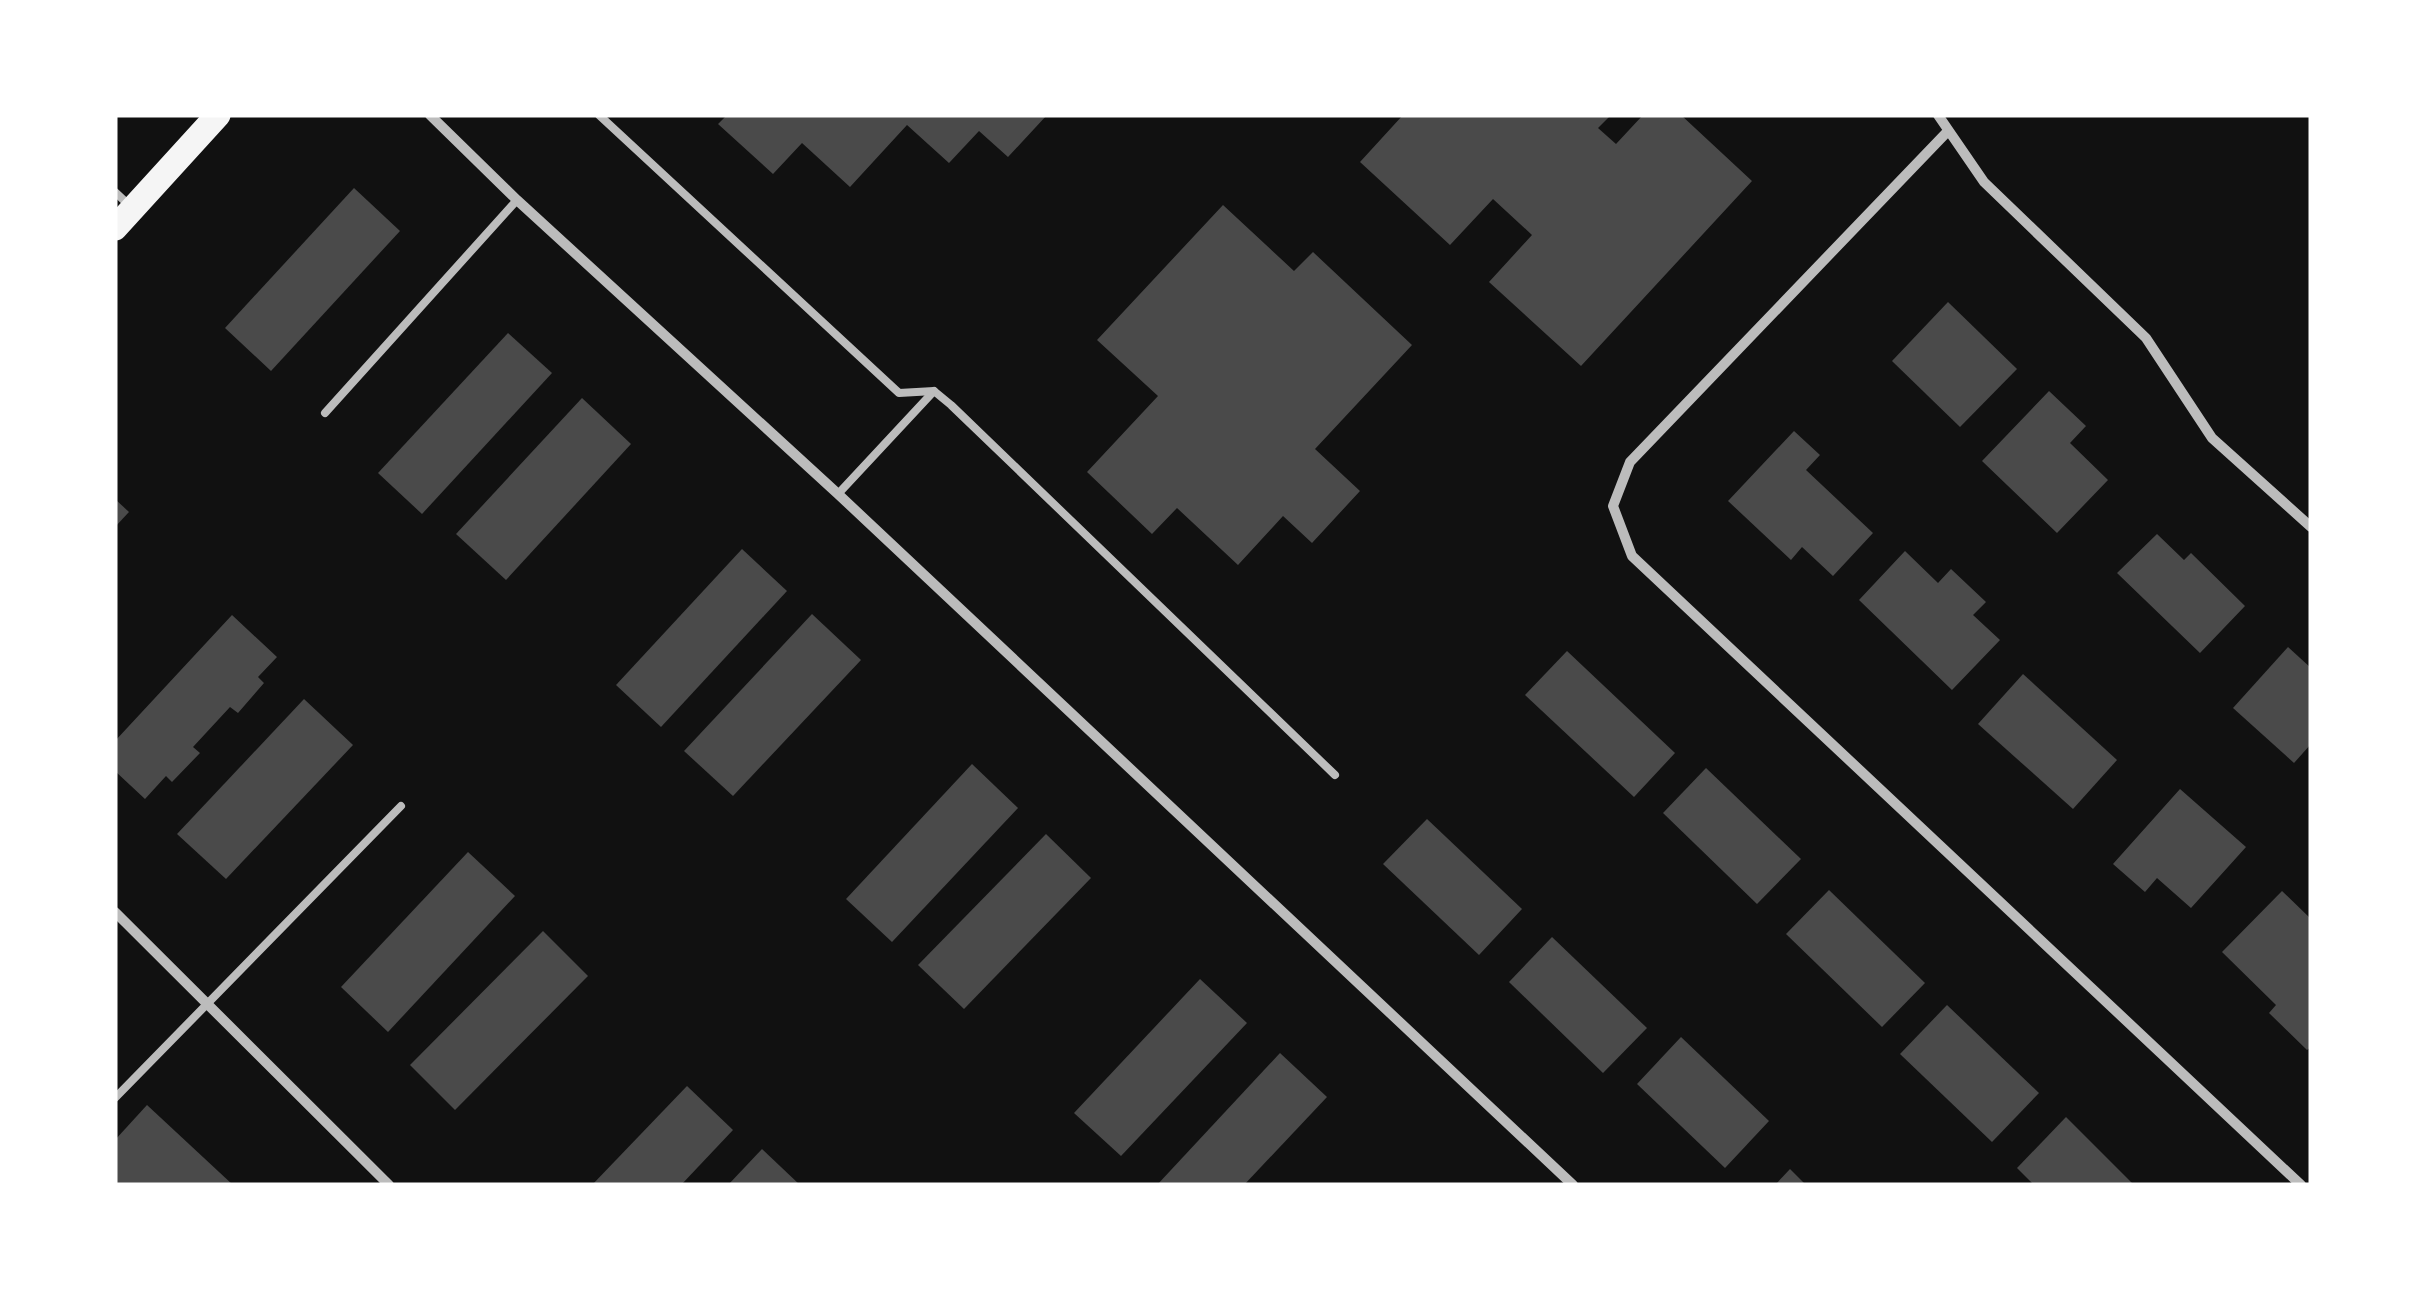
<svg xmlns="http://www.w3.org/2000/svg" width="2426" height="1300" viewBox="0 0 2426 1300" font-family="'DM Sans',sans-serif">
  <rect width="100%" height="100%" fill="#111"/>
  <g fill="#4a4a4a">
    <path d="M727,115H1047L1008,157L979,131L949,163L907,125L850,187L802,143L773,174L718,124Z"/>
    <path d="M1403,115H1611L1598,128L1616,144L1643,115H1681L1752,181L1581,366L1489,282L1532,235L1493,199L1450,245L1360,162Z"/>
    <path d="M354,188L400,231L271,371L225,328Z"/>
    <path d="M1223,205L1294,271L1313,252L1412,345L1315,449L1360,491L1312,543L1283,516L1238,565L1177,508L1152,534L1087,472L1158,396L1097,340Z"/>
    <path d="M1948,302L2017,369L1960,427L1892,361Z"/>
    <path d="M508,333L552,373L422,514L378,473Z"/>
    <path d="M2049,391L2086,426L2070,443L2108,480L2057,533L1982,461Z"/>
    <path d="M582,398L631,444L506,580L456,534Z"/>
    <path d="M1794,431L1820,455L1806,470L1873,533L1833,576L1802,547L1791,560L1728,501Z"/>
    <path d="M115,499L129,512L115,527Z"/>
    <path d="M2157,534L2184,560L2191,553L2245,606L2200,653L2117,573Z"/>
    <path d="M742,549L787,591L661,727L616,685Z"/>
    <path d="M1905,551L1938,583L1951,569L1986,602L1973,615L2000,640L1952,690L1859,600Z"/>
    <path d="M812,614L861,660L733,796L684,751Z"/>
    <path d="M232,615L277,657L258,677L264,683L238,713L230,707L193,747L200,753L172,782L166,776L145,799L115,771V741Z"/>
    <path d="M2288,647L2311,668V744L2294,763L2233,708Z"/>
    <path d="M1567,651L1675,753L1634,797L1525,695Z"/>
    <path d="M2023,674L2117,760L2073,809L1978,724Z"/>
    <path d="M304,699L353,745L226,879L177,834Z"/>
    <path d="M972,764L1018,808L892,942L846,899Z"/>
    <path d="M1706,768L1801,859L1757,904L1663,813Z"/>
    <path d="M2180,789L2246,847L2191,908L2157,878L2145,892L2113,864Z"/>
    <path d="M1427,819L1522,909L1479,955L1383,864Z"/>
    <path d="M1046,834L1091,878L964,1009L918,965Z"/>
    <path d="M468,852L515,896L388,1032L341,987Z"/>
    <path d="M1829,890L1925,983L1882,1027L1786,934Z"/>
    <path d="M2282,891L2311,919V1047L2307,1050L2269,1013L2276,1005L2222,952Z"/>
    <path d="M543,931L588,976L455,1110L410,1065Z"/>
    <path d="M1552,937L1647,1028L1603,1073L1509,982Z"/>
    <path d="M1200,979L1247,1023L1121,1156L1074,1113Z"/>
    <path d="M1947,1005L2039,1093L1992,1142L1900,1054Z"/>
    <path d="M1681,1037L1769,1121L1725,1168L1637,1084Z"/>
    <path d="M1280,1053L1327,1097L1244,1185H1157Z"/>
    <path d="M687,1086L733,1130L681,1185H592Z"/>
    <path d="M147,1105L233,1185H115V1140Z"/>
    <path d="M2066,1117L2134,1185H2034L2017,1168Z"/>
    <path d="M762,1149L800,1185H728Z"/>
    <path d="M1790,1169L1806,1185H1775Z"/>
  </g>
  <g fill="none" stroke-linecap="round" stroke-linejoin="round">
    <g stroke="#bcbcbc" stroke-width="8">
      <path d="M599,115L899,393L934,391L951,405L1335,775"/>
      <path d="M115,192L130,206"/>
      <path d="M325,413L517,200"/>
      <path d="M838,494L934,391"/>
      <path d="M115,1098L401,806"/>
    </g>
    <g stroke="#bcbcbc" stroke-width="10">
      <path d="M430,115L517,200L838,494L1573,1185"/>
      <path d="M1938,115L1984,182L2146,338L2212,438L2311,527"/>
      <path d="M1948,131L1630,462L1613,506L1632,556L2301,1185"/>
      <path d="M115,912L389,1185"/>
    </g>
    <path stroke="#f5f5f5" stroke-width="25" d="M115,228L218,115"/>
  </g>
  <rect width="2426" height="1300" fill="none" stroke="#ffffff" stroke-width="235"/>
</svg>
